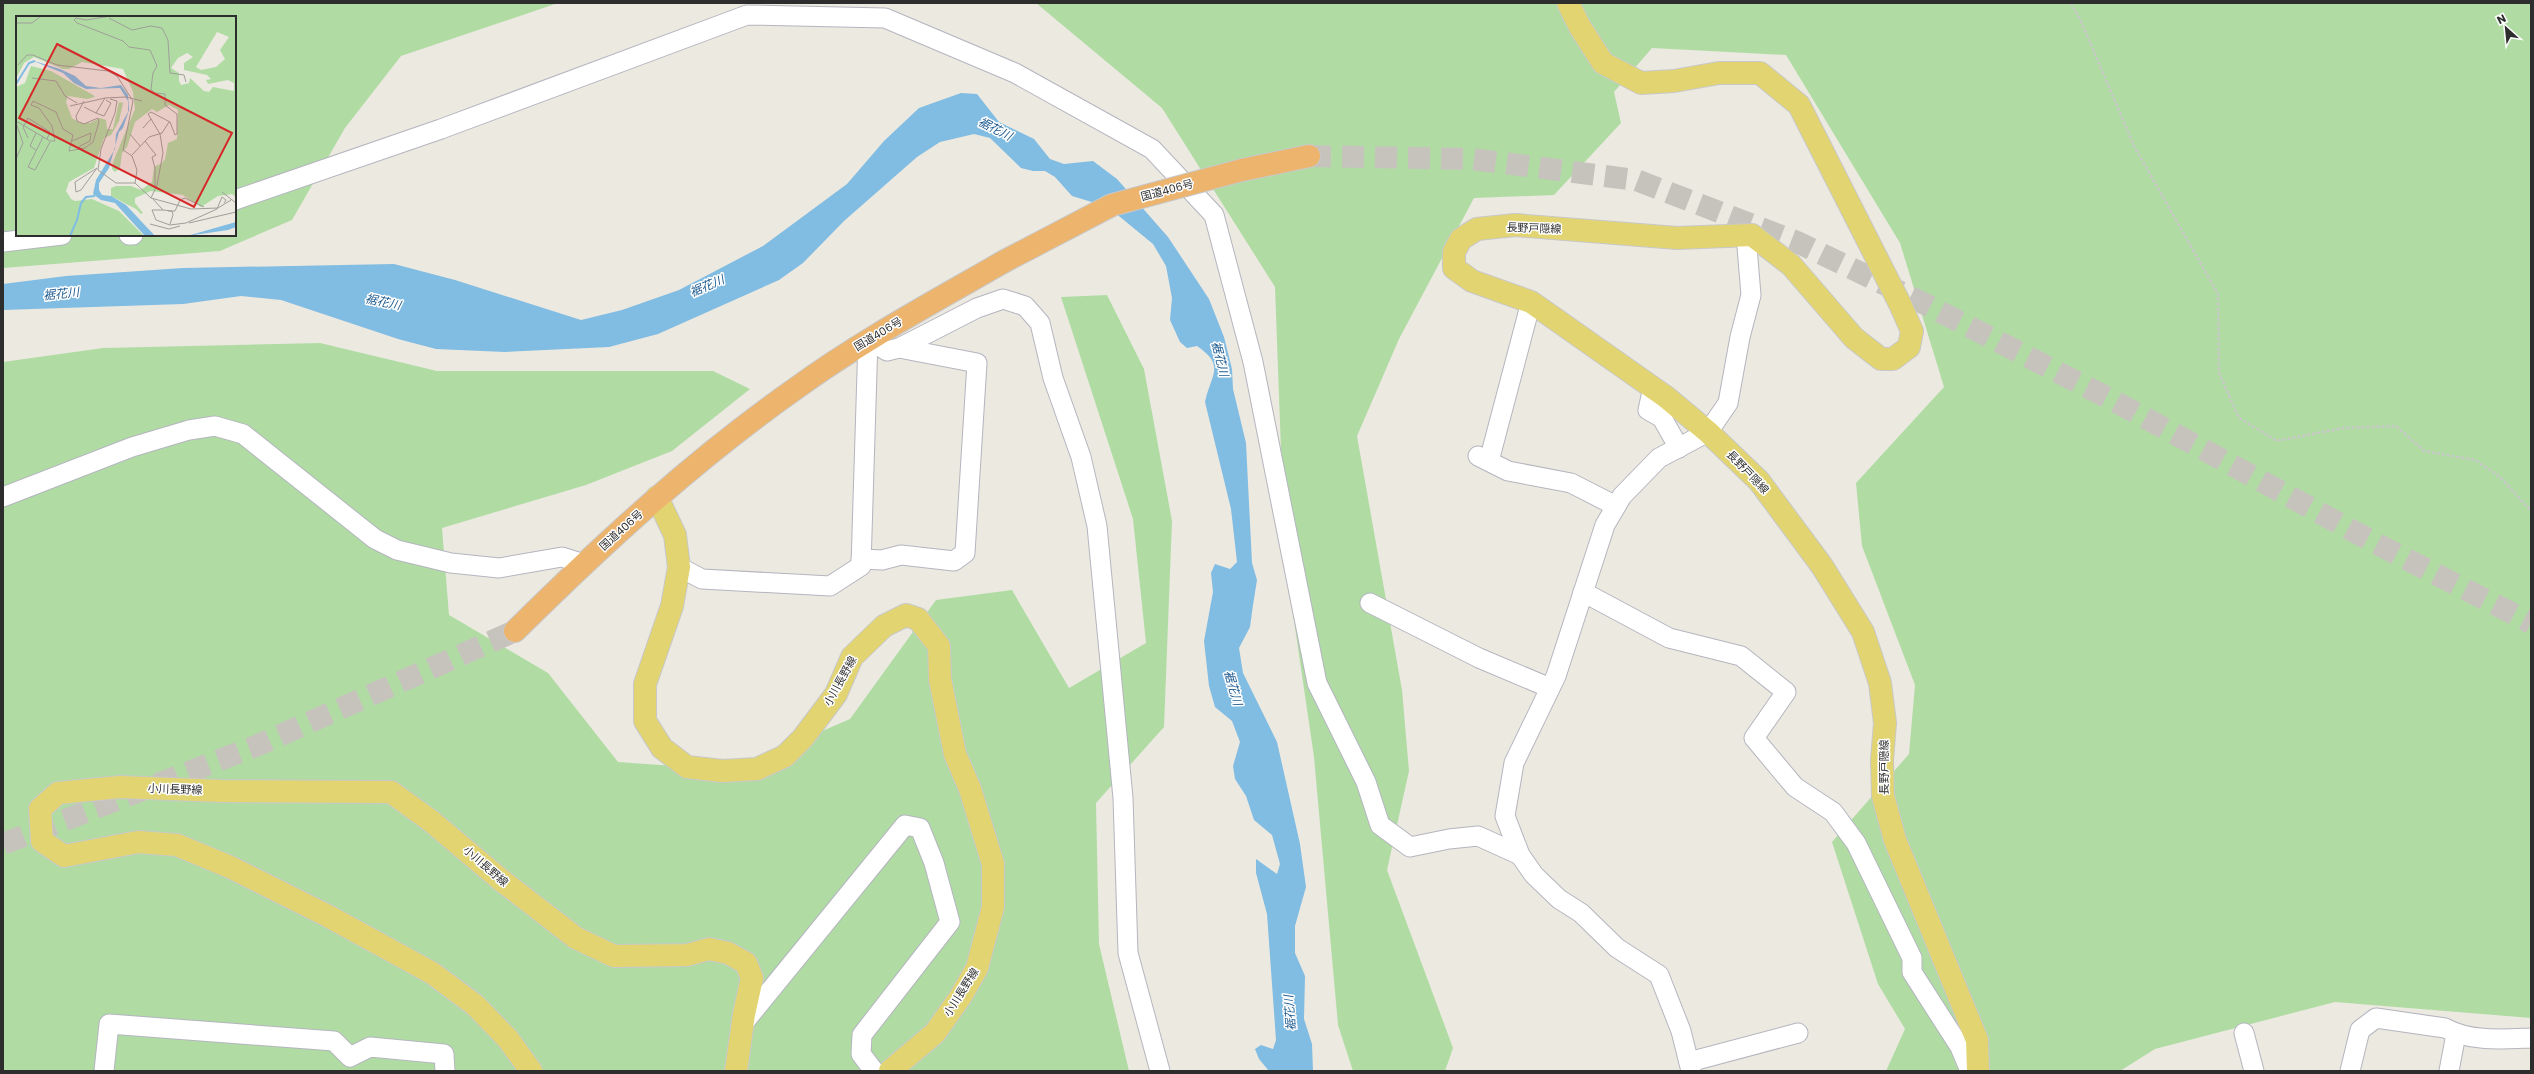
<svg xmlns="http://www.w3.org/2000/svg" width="2534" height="1074" viewBox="0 0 2534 1074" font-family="Poppins,'Noto Sans JP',sans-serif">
  <rect width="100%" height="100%" fill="#ece9e1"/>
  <g fill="#b0dca4" fill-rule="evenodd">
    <path d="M3,3H558L401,56L345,128L292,220L220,251L3,268ZM17,17H235V235H17Z"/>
    <path d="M1036,3H2531V1018L2335,1002L2155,1049L2120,1071H1886L1905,1029L1878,984L1832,842L1909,754L1915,685L1862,546L1856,483L1944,387L1900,243L1786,55L1652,48L1614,92L1621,123L1554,195L1474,198L1399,339L1357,436L1402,690L1409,771L1387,870L1453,1048L1445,1071H1353L1338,1025L1314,757L1285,559L1275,287L1162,108Z"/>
    <path d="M1107,295L1144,369L1172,521L1164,727L1096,803L1099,944L1129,1071H3V362L103,348L320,343L437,371H713L750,389L672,451L586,485L442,528L449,615L548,673L618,762L732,770L850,719L936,600L1012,590L1069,688L1146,643L1133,519L1061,297Z"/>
  </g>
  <path fill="#81bce2" d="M961,93L977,94L999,122L1034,139L1050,159L1064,164L1093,161L1117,179L1168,237L1209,299L1224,337L1232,369L1233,389L1246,443L1252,563L1257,580L1253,605L1250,627L1239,648L1243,673L1277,742L1300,844L1306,887L1295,926V953L1305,976L1304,1019L1312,1044L1313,1071H1269L1259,1059L1255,1049L1261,1045L1273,1049L1276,1040L1267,914L1256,873V859L1277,874L1280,864L1272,835L1254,820L1246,796L1235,779L1233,766L1240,742L1232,721L1215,707L1209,686L1204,641L1213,592L1211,573L1215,564L1230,569L1237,562L1231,509L1205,402C1211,374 1226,366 1197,346L1187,348L1180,342L1170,320L1172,298L1166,266L1153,244L1108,207L1072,196L1055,177L1045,171H1033L1021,168L990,138L974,134L940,142L917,157L844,221L803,263L779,280L658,334L609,347L505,352L436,349L398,339L281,300L241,296L183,304L3,310V284L66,276L183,268L394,264L455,280L581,320L622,310L679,290L763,246L847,184L884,141L919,108Z"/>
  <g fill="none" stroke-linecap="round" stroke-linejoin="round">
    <g stroke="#c6c3bd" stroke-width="22" stroke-dasharray="22 11" stroke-linecap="butt">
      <path d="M1309,156L1472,159L1636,180L1797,242L1925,304L2116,402L2377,544L2531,623"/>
      <path d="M3,844L256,746L515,631"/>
    </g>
    <g stroke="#b4b5bf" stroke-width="21">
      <g id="minor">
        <path d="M235,200L441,129L747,15L885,18L1015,73L1152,149L1214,215L1253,362L1317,683L1366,782L1380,825L1410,847L1449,839L1478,836L1520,855"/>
        <path d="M129,235H133"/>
        <path d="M3,242L62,235"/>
        <path d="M1653,387L1648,410L1662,418L1679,448"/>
        <path d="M1478,456L1508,471L1571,483L1616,506"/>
        <path d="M1489,461L1531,302"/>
        <path d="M3,497L132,447L189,430L215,426L243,434L375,539L397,550L451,563L499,568L562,557L584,564"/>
        <path d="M861,559L882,560L901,555L954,561L965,553L977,363L899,348"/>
        <path d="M679,567L702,579L830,586L861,566L868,339L887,351L899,348L977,308L1003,299L1025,306L1040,323L1053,378L1081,457L1097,526L1123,798L1128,953L1160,1071"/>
        <path d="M1583,592L1669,638L1741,656L1786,692L1754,738L1795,787L1833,812L1856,843L1912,958V972L1960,1047L1970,1071"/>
        <path d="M1370,603L1479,658L1550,688"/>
        <path d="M742,1025L905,825L920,828L934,863L950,922L862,1035L861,1054L874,1071"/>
        <path d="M2244,1033L2254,1071"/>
        <path d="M1689,1062L1798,1033"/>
        <path d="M104,1071L109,1024L334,1041L350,1057L370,1047L444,1054L445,1071"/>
        <path d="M1691,1071L1681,1031L1659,975L1617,948L1581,913L1559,899L1534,875L1520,855L1505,816L1514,763L1556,676L1605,525L1622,496L1659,458L1708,432L1728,403L1740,337L1751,295L1746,235"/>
        <path d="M2350,1071L2360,1030L2376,1018L2445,1028C2470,1042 2503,1039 2531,1038"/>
        <path d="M2449,1071L2456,1034"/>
      </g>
    </g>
    <g stroke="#c8c8c8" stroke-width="24">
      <g id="major">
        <path d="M1568,3L1580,27L1603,63L1641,83L1674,81L1719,73H1760L1799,105L1900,304L1912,331L1909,347L1893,359H1881L1854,338L1791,265L1752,235L1677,238L1515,225L1477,229L1461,239L1454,252V268L1472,281L1531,302L1666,397L1708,432L1759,481L1822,566L1863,632L1880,683L1885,723L1882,760L1883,796L1895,840L1977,1040L1978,1071"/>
        <path d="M657,497L675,535L679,567L672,606L645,684V721L662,748L687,767L722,771L757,769L785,756L803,738L836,694L852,657L884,626L906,615L918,619L939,646L940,679L955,754L970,789L993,864V907L977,968L961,996L935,1033L890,1071"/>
        <path d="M531,1071L508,1039L475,1005L432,973L328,916L230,867L177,845L138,842L64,856L42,841L40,809L58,793L120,787L222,791L391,792L431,821L501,880L576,938L614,956L687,955L709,949L728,953L746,963L752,978L744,1014L736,1071"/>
      </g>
    </g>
    <g stroke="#c8c8c8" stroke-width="24">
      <g id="highway">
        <path d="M1242,170L1309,156"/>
        <path d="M515,631C603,544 694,460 795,389C861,341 932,303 1003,262"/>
      </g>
    </g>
    <path stroke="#c8c8c8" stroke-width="2.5" stroke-dasharray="3 2" stroke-linecap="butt" d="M2071,3L2080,19L2134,146L2218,294L2219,373L2239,418L2277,441L2343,428L2396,426L2424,451L2475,460L2500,477L2531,511"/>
    <use href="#minor" stroke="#fff" stroke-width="19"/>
    <use href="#major" stroke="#e2d571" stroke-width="22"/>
    <use href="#highway" stroke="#ecb46c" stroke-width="22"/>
    <g stroke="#c8c8c8" stroke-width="24" stroke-linecap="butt">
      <path id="highway-bridge" d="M1003,262L1112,205L1242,170"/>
    </g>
    <use href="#highway-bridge" stroke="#ecb46c" stroke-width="22"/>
  </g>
  <g text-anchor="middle" stroke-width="3" stroke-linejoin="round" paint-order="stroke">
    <g font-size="11" fill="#2d2d2d" stroke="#fff">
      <text transform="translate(1167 190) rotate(-15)" y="4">国道406号</text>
      <text transform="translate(1534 228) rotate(2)" y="4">長野戸隠線</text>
      <text transform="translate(878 334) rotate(-31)" y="4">国道406号</text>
      <text transform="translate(1748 472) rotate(46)" y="4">長野戸隠線</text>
      <text transform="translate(621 530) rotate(-42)" y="4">国道406号</text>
      <text transform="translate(840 681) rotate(-61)" y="4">小川長野線</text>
      <text transform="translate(1884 767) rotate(-90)" y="4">長野戸隠線</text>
      <text transform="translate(175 789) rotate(2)" y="4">小川長野線</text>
      <text transform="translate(486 866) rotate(41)" y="4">小川長野線</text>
      <text transform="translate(961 992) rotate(-58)" y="4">小川長野線</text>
    </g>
    <g font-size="12" font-style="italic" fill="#1d5a90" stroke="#fff">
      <text transform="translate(995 129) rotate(27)" y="4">裾花川</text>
      <text transform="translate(707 286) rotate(-23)" y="4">裾花川</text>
      <text transform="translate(61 294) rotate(-6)" y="4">裾花川</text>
      <text transform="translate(383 302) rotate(12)" y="4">裾花川</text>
      <text transform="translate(1220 359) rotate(76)" y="4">裾花川</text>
      <text transform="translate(1233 688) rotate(74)" y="4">裾花川</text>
      <text transform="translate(1290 1013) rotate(-95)" y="4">裾花川</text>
    </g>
  </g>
  <g transform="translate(16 16)">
    <rect width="220" height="220" fill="#ece9e1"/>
    <path d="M0,0H220V181L216,178L202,180L185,191L167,179L135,175L119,182V187L127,197L125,198L120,193L95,180V172L100,170H115L125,174L136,166L138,151L146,147L149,143L152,127L161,123L162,94L153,89L141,96L136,93L119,106L111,131L106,137L104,152L99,156L96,153L97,146L119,93L117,76L107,53L66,46L53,53H47L18,41L8,47L0,63ZM201,16L213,21L204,34L209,43L200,51L185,54L180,51ZM171,37L177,41L168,47V54L191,59L195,63L190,64L192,68L212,64L218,67V75L197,71L193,76L188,75L174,62L173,67L165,69L163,65V57L155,52L162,42ZM15,50L35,55L77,79L79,81L71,83L52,80L50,86L56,102L64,107H74L84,102L90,104L91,113H97L103,86L107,87L103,105L95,119L88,122L78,152L53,166L50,175L55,183L59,185L76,183L103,195L128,220H0V71L9,67Z" fill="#b0dca4" fill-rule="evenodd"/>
    <path d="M15,44L44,53L59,60L70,70L85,72L105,69L112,79L113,94L107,112L103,116L93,152L83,167V174L86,179L95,180L110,189L139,220H129L99,187L85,184L77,178L80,164L99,133L100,118L112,96V85L104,72L70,73L58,67L47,57ZM220,206V211L212,214L171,220Z" fill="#81bce2"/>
    <path fill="none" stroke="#81bce2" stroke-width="2" d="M0,68L13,47L19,45M54,220L61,204L65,187L70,181L79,180"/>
    <path fill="none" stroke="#a09e99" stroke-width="1" d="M95,0L70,4L60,2L58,4L61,7L107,25L113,31L134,34L141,50L137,57L135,73L138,77L149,78V89L161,98V118L159,119L154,106L135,96L132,98L144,118L147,137L141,169L135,182L175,193L202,192L215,184M93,2L116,14L135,10L146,12L152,24L154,57L168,59L170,66M0,7H16L25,0M2,49L11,39H17L41,49L92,55L101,60L117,85L107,134L116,140L121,154L119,167M16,62L40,65L49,80L61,87M94,83L101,85L99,97L85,133L82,154L100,167H119L135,182M54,90L89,82L110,81L126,85M68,91L80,97L89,82M80,97L88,100L95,87L90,84M0,105L34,125H39L36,110L23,92L15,89L17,85L40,96L47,113L57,119L53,135L69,132L77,126L83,106L82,102L68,108L61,105L60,100L68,85M0,107L7,127L0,143M127,112L135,103M20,117L14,130L20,134M114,118L124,130M27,121L12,151L19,154L34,126M12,122L7,111L12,102L34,116L31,123M56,125L75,117L74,125L64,130L63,134M129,125L140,139L136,141L139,152V170M116,139L133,121L146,117L153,106M81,152L65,174L60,176L59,166ZM206,176L220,187M137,183L147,194H136L140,204L154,209L170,207L201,193L206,181L210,184L208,187M147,194L156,195L157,199L154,208M152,195H159L164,184L169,182L188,191M173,207L220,196M134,208L153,213L164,210"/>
    <path fill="#d62828" fill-opacity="0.15" stroke="#d62828" stroke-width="2" d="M41,28L216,117L178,191L3,102Z"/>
    <rect width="220" height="220" fill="none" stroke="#2d2d2d" stroke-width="2"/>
  </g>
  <rect width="2534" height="1074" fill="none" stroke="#2d2d2d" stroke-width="8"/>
  <g transform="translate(2506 28) rotate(333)" stroke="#ffffff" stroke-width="3" paint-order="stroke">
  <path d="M0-3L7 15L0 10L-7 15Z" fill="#2d2d2d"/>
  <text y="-6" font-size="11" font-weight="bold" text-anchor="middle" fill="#2d2d2d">N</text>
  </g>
</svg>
